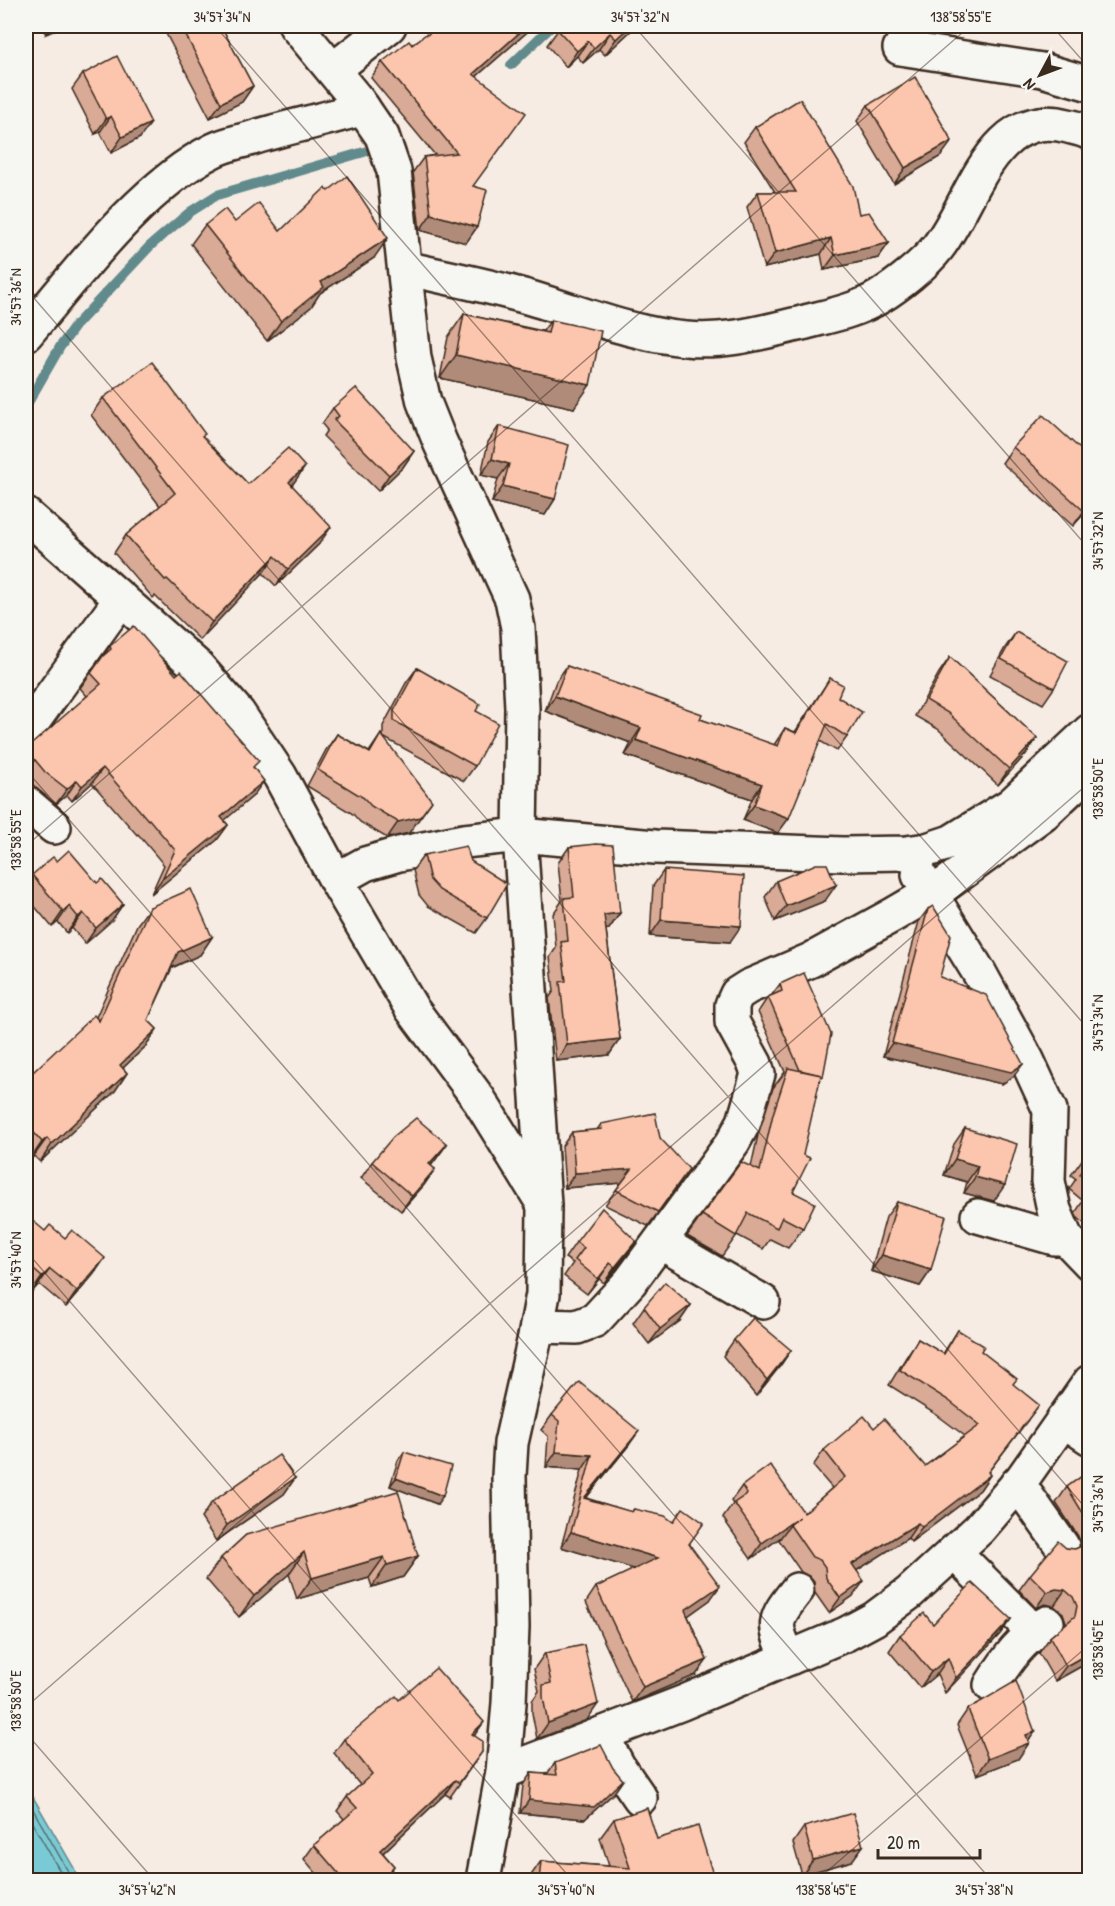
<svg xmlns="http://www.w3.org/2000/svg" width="1115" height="1906" viewBox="0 0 1115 1906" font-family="'Patrick Hand',sans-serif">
  <rect width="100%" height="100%" fill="#f7ece4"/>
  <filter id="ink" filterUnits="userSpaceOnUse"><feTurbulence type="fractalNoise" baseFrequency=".0167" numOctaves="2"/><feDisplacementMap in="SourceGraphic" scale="12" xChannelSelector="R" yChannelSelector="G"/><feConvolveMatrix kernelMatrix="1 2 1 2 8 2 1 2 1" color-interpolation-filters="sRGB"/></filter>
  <g filter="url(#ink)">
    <path fill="#7acad5" stroke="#618a8c" stroke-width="1.5" d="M26,1785L74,1868L79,1880H26Z"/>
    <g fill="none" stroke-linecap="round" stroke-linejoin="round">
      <g stroke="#546a67" stroke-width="1.5">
        <path d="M26,1797L73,1880"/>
        <path d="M26,1812L65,1880"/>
      </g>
      <g stroke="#618a8c" stroke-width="10">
        <path d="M511,65L552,26"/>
        <path d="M26,406L60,347L76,325L150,246L190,212L217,195L364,152"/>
      </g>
      <g stroke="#3b2a1e" stroke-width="38">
        <g id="minor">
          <path d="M296,26L358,101L382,136L394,171L414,358L424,402L440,442L512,599L518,628L522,708L520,835L544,1205L543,1294L535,1337L511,1443L509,1476L512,1627L509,1703L503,1772L483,1880"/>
          <path d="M914,26L900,48L1042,70L1090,84"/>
          <path d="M333,70L389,26"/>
          <path d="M405,268C443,277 482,284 520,295C575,310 628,334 686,339C726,343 763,332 802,323C828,316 856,311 879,297C897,286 925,264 938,247C973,202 992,106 1068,126C1075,128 1083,129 1090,133"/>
          <path d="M26,334C77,274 143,185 214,150C224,145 237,142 249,139C286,127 325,120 363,108"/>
          <path d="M26,515L198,667L238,713L280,776L336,880L412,1009L478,1098L543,1203"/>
          <path d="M26,731L121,599"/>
          <path d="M26,803L54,827"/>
          <path d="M919,875L980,974L1027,1060L1050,1110L1048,1181L1054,1210L1066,1238L1090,1263"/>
          <path d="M336,880L365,864L399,854L464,841L520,835L655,847L843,854L906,853L927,850L951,842L1011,805L1090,731"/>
          <path d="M978,1216L1054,1238H1066"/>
          <path d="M660,1242L763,1302"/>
          <path d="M537,1326L577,1327L595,1320L630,1282L733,1142L744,1122L758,1074L755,1064L732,1022V1005L737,994L748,987L811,960L893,915L946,884L1044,813L1090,770"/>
          <path d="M1063,1420L1090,1438"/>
          <path d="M1017,1484L1026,1495L1062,1546"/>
          <path d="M954,1552L1034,1632"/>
          <path d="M789,1658C772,1624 773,1620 797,1590"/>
          <path d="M991,1685C1008,1658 1020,1641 1047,1623"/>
          <path d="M601,1734L618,1766L640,1798"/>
          <path d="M503,1772L682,1703L846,1634L874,1619L909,1593L979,1529L1022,1479L1090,1382"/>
        </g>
      </g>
      <use href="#minor" stroke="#f6f6f2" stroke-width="33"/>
    </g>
    <g fill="#d9aa96" stroke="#3b2a1e" stroke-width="1.5">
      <path d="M42,26H64L46,34Z"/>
      <path d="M162,26H221L253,86L242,102L210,118Z"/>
      <path d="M438,26H534L476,77L473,186L477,227L466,243L420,230L413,172L424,157L435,155L371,78L382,62L427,35Z"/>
      <path d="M562,26H636L605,55L599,49L583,63L577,56L566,67L547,45L558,30Z"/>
      <path d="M83,74L140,138L111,153L100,132L95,134L72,89Z"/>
      <path d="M868,105L941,156L894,184L857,121Z"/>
      <path d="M755,127L859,214L889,243L878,258L824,270L821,254L764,268L747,207L758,192H775L744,142Z"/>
      <path d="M235,222L280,231L374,258L320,293L311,307L267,341L191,244L205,225Z"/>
      <path d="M464,314L543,331L551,320L574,408L440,378L448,337Z"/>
      <path d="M103,398L203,437L248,484L292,485L319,544L276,586L263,573L200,640L155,596L153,598L114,553L126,535L160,506L91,415Z"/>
      <path d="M333,408L414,451L403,467L378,491L323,436L327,430L322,424Z"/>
      <path d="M499,426L555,499L545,515L492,502L498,479L481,475L488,442Z"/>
      <path d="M1013,447L1089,508L1073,526L1002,463Z"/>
      <path d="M1016,632L1054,688L1043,704L990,675L1005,648Z"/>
      <path d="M110,646L254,769L253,796L224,820L228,825L217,840L151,894L164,865L138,834L137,835L92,783L72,801L67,795L56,804L35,787L26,776V750L87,696L80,688Z"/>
      <path d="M950,657L1037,738L1026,754L998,785L938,729L915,716L939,673Z"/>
      <path d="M567,666L700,719L774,745L785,728L795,732L830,678L838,697L847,737L837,751L820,741L778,833L743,820L752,799L625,755L631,743L545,711L556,681Z"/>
      <path d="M417,668L476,711L475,766L464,781L383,737L409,833L387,838L360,822L353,814L307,786L326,750L337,734L369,752L381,734L383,737V726L406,683Z"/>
      <path d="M569,847L620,913L609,929H606L620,1039L609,1055L556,1061L549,998L554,991L550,957L556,948L553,914L562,901L558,863Z"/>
      <path d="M424,855L487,918L476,933L428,906L419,895L413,870Z"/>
      <path d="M57,861L97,883L123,904L112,920L85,944L72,928L67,933L58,922L52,927L26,896V883L32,875Z"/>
      <path d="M664,870L730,942L650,936L653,886Z"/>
      <path d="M776,881L825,901L775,921L765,897Z"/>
      <path d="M150,907L212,937L200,955L172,968L148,1020L157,1029L145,1047L123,1068L127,1073L115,1091L40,1162L34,1156L30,1160L26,1155V1075L32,1073L96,1017L137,925Z"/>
      <path d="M928,909L940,977L1014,1076L1002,1084L883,1056L919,921Z"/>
      <path d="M780,984L819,1082L793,1192L803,1228L788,1248L770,1239L763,1249L737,1235L722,1256L687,1236L702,1215L751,1167L758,1135L773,1088L785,1072L758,1012L768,997L771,996Z"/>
      <path d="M601,1124L660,1138L679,1184L648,1226L605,1205L621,1183L565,1188L562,1146L572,1132L597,1130Z"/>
      <path d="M965,1128L994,1201L964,1193L967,1182L944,1175L954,1144Z"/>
      <path d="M447,1144L431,1166L435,1169L424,1185L401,1211L361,1178L372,1162Z"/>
      <path d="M1089,1150V1228L1077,1217L1075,1213L1083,1201L1069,1189L1076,1179L1071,1175Z"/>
      <path d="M897,1202L931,1270L920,1286L871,1271L886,1217Z"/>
      <path d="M26,1230L94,1274L66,1307L39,1284L31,1293L26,1288Z"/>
      <path d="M576,1242L626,1256L604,1283L599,1279L587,1294L564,1276L573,1263L565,1258Z"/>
      <path d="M691,1305L680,1321L649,1344L633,1323L644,1307Z"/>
      <path d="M958,1330L981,1351L1013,1385L1028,1420L988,1472L990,1475L980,1490L911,1542L908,1538L857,1570L853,1596L829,1613L815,1593L814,1582L809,1576L801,1572L779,1540L781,1537L751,1559L723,1518L733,1504L731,1501L742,1486L804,1513L832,1488L813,1466L824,1450L925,1466L965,1436L937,1415L889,1385L908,1354L918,1339L943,1354Z"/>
      <path d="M734,1340L791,1350L780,1366L756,1396L723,1356Z"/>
      <path d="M552,1415L629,1445L586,1498L631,1512L634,1509L690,1544L710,1600L688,1616L707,1660L696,1675L632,1702L586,1602L596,1587L635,1569L561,1547L582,1470L546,1467L548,1436L541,1430Z"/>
      <path d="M404,1452L437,1504L390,1486L398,1460Z"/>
      <path d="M1089,1471V1662L1055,1681L1039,1653L1050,1637L1065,1624L1066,1622L1063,1613L1054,1606L1045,1604L1036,1608L1019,1590L1030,1575L1066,1548L1075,1549L1080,1547L1081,1544L1078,1536L1056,1503L1067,1487Z"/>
      <path d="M295,1478L284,1494L216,1541L201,1518L212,1502Z"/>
      <path d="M246,1535L418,1556L403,1577L372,1587L369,1578L297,1599L289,1574L239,1617L206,1579L221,1558Z"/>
      <path d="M1011,1619L1000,1634L945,1693L937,1674L920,1688L889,1651L900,1635L933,1624Z"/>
      <path d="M545,1653L587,1720L537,1739L532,1713V1701L539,1691L534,1669Z"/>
      <path d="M399,1700L475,1736L482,1752L450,1797L445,1794L383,1853L394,1866L388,1875L393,1881H323L304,1859L314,1845L344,1819L337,1811L347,1797L360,1785L334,1753L344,1739Z"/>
      <path d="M968,1709L1035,1732L1028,1741L1029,1743L1018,1759L977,1775L957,1725Z"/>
      <path d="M555,1763L614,1793L585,1819L520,1813L523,1785L531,1773L547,1774Z"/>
      <path d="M614,1819L657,1839L715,1881H527L541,1861L609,1866L600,1838Z"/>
      <path d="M804,1827L852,1861L802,1875L793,1843Z"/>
    </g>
    <g fill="#b08b7a" stroke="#3b2a1e" stroke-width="1.5">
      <path d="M52,26H64L46,34Z"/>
      <path d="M527,26H534L462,89L473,74Z"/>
      <path d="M630,26H636L605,55L616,39Z"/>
      <path d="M610,33L599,49L583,63L594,48Z"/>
      <path d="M588,41L577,56L566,67L577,51Z"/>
      <path d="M253,86L242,102L210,118L221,103Z"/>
      <path d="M111,116L100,132L95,134L106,119Z"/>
      <path d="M151,123L140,138L111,153L122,137Z"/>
      <path d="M952,141L941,156L894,184L905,168Z"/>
      <path d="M431,214L477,227L466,243L420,230Z"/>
      <path d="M388,238L374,258L320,293L311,307L267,341L281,321L321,282Z"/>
      <path d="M831,238L821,254L764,268L775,253Z"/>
      <path d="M889,243L878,258L824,270L835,255Z"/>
      <path d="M456,355L590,385L574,408L440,378Z"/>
      <path d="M414,451L403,467L378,491L389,475Z"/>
      <path d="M492,459L509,464L498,479L481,475Z"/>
      <path d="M305,467L293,484L277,499L289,482Z"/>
      <path d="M503,486L555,499L545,515L492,502Z"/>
      <path d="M1089,504V508L1073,526L1084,511Z"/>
      <path d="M331,527L319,544L276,586L288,569Z"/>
      <path d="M275,556L263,573L200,640L212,622Z"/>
      <path d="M555,696L641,728L631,743L545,711Z"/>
      <path d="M1037,738L1026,754L998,785L1009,769Z"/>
      <path d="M636,740L762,784L752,799L625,755Z"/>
      <path d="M103,768L92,783L72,801L82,786Z"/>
      <path d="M77,780L67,795L56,804L67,789Z"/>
      <path d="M264,781L253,796L211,832L221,817Z"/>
      <path d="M432,801L409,833L387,838L398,822Z"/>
      <path d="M754,805L789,818L778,833L743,820Z"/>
      <path d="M228,825L217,840L151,894L162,879Z"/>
      <path d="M836,885L825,901L775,921L786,906Z"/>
      <path d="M123,904L112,920L85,944L96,928Z"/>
      <path d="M69,906L58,922L52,927L63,911Z"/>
      <path d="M83,913L72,928L67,933L78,917Z"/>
      <path d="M620,913L609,929L593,931L604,915Z"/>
      <path d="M661,920L741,926L730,942L650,936Z"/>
      <path d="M212,937L200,955L166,970L178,952Z"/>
      <path d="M157,1029L145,1047L107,1083L120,1065Z"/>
      <path d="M620,1039L609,1055L556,1061L567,1045Z"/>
      <path d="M892,1043L1023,1064L1014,1076L1002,1084L883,1056Z"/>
      <path d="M127,1073L115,1091L40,1162L52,1144Z"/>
      <path d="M47,1138L34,1156L30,1160L42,1142Z"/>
      <path d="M447,1144L436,1159L418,1180L429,1164Z"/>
      <path d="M955,1159L978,1166L967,1182L944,1175Z"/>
      <path d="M435,1169L424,1185L401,1211L412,1196Z"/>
      <path d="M632,1169L622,1183L565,1188L575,1173Z"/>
      <path d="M975,1177L1005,1185L994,1201L964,1193Z"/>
      <path d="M636,1241L626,1256L604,1283L615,1267Z"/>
      <path d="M882,1255L931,1270L920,1286L871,1271Z"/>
      <path d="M105,1258L94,1274L66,1307L77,1291Z"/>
      <path d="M610,1263L599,1279L587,1294L598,1279Z"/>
      <path d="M50,1269L39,1284L31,1293L42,1277Z"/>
      <path d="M691,1305L680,1321L649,1344L660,1329Z"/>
      <path d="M791,1350L780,1366L756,1396L767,1380Z"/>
      <path d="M1039,1405L980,1483L990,1475L980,1490L911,1542L922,1527L988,1472Z"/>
      <path d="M639,1431L629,1445L578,1508L584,1498Z"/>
      <path d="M556,1452L592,1455L582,1470L546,1467Z"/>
      <path d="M295,1478L284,1494L216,1541L227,1525Z"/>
      <path d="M396,1478L443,1496L437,1504L390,1486Z"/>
      <path d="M799,1517L790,1525L781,1537L751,1559L762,1543Z"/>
      <path d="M918,1523L908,1538L842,1580L852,1564Z"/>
      <path d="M571,1532L658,1558L647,1573L561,1547Z"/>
      <path d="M304,1552L289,1574L239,1617L254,1596Z"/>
      <path d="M418,1556L403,1577L372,1587L387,1565Z"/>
      <path d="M384,1557L369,1578L297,1599L312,1578Z"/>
      <path d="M864,1581L853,1596L829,1613L840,1598Z"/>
      <path d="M720,1586L710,1600L675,1625L685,1610Z"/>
      <path d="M1056,1589L1065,1590L1054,1606L1045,1604L1036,1608L1047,1592Z"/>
      <path d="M1011,1619L1000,1634L945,1693L956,1678Z"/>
      <path d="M1089,1653V1662L1055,1681L1066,1666Z"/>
      <path d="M948,1658L937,1674L920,1688L931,1672Z"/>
      <path d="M707,1660L696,1675L632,1702L643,1687Z"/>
      <path d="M598,1704L587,1720L537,1739L548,1723Z"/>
      <path d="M484,1722L474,1736L472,1734Z"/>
      <path d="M1035,1732L1026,1744L1029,1743L1018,1759L977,1775L988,1759L1026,1735Z"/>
      <path d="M455,1780L445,1794L371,1864L380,1850Z"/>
      <path d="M623,1780L614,1793L585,1819L520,1813L529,1800Z"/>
      <path d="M863,1846L852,1861L802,1875L813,1860Z"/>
    </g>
    <g fill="#fcc6ae" stroke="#3b2a1e" stroke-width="1.5">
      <path d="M181,26H221L253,86L221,103Z"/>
      <path d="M438,26H527L473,74L526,113L473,186L487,190L477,227L431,214L424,157L457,153L382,62L409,41L412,45L426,34L427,35Z"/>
      <path d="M562,26H630L616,39L610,33L594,48L588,41L577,51L558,30Z"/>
      <path d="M117,56L151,123L122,137L111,116L106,119L83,74Z"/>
      <path d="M915,77L952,141L905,168L868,105Z"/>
      <path d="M800,99L853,186L859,214L869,212L889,243L835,255L831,238L775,253L758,192H796L755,127Z"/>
      <path d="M347,176L388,238L321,282L324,287L281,321L205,225L225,209L235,222L259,203L280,231L325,188L328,191Z"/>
      <path d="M464,314L548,333L551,320L601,331L590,385L456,355Z"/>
      <path d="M152,362L205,434L202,436L248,484L288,448L305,467L289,482L331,527L288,569L275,556L212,622L167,579L165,580L126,535L175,493L103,398Z"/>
      <path d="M356,388L414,451L389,475L334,420L339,416L333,408Z"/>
      <path d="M1043,415L1089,457V504L1084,511L1013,447Z"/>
      <path d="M499,426L569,445L555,499L503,486L509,464L492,459Z"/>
      <path d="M134,626L176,675L181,671L259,761L253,767L264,781L221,817L228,825L162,879L175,850L149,819L148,820L103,768L82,786L77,780L67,789L45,772L26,749L101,684L91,673L103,656L111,649L110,646Z"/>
      <path d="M1016,632L1068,661L1054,688L1001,659Z"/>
      <path d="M950,657L1037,738L1009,769L948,713L926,700Z"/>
      <path d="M567,666L702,714L700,719L778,746L785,728L796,733L830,678L843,685L838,697L862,712L847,737L827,724L789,818L754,805L762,784L636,740L641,728L555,696Z"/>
      <path d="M417,668L480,704L476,711L498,723L475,766L394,721V711Z"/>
      <path d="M337,734L370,753L381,734L432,801L420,817L398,822L371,806L364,798L318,770Z"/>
      <path d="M596,844L613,845L620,913L604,915L620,1039L567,1045L560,982L566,981L561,942L568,941L564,898L574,897L569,847Z"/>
      <path d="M466,846L471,861L507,884L487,918L439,890L430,880L424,855Z"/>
      <path d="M69,850L97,883L102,879L123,904L96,928L83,913L78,917L69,906L63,911L32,875L53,857L57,861Z"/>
      <path d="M816,864H827L836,885L786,906L776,881Z"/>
      <path d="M664,870L744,876L741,926L661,920Z"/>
      <path d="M191,889L212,937L178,952L148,1020L157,1029L120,1065L127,1073L52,1144L47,1138L42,1142L30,1128L27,1132L26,1130V1075L30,1071L32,1073L94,1015L99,1021L150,907Z"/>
      <path d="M933,906L951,935L940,977L986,995L1023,1064L1011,1072L892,1043L928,909Z"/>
      <path d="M804,973L831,1034L823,1077L820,1076L821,1075L800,1070L768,997L782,991L780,984Z"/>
      <path d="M788,1068L821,1075L803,1155L810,1158L793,1192L815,1203L803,1228L782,1217L777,1228L748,1213L736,1236L702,1215L741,1162L760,1171L773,1114Z"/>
      <path d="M655,1113L660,1138L689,1169L658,1212L616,1190L632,1169L575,1173L572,1132L602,1129L601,1124Z"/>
      <path d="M416,1118L447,1144L429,1164L435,1169L412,1196L372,1162L393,1137Z"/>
      <path d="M965,1128L1017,1144L1005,1185L975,1177L978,1166L955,1159Z"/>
      <path d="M1089,1150V1182L1080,1174L1088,1165L1082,1159Z"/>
      <path d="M1089,1193V1203L1086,1197Z"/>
      <path d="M897,1202L946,1216L931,1270L882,1255Z"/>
      <path d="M602,1208L636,1241L615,1267L610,1263L598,1279L575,1260L584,1248L576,1242Z"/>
      <path d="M33,1221L45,1231L50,1225L65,1238L72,1230L105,1258L77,1291L50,1269L42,1277L26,1263V1230Z"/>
      <path d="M665,1282L691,1305L660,1329L644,1307Z"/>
      <path d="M753,1318L791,1350L767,1380L734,1340Z"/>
      <path d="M958,1330L984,1346L981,1351L1017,1379L1013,1384L1039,1405L988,1472L990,1475L922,1527L918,1523L852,1564L864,1581L840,1598L826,1578L825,1567L820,1560L812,1557L790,1525L799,1517L762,1543L734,1503L747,1494L742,1486L770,1465L804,1513L845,1477L824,1450L864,1416L874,1428L884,1419L925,1466L980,1425L948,1400L900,1370L918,1339L944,1354Z"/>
      <path d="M579,1382L639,1431L584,1498L632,1512L634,1509L665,1516L673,1522L683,1508L704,1523L689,1544L720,1586L685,1610L707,1660L643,1687L596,1587L658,1558L571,1532L592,1455L556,1452L559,1421L552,1415Z"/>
      <path d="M404,1452L451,1466L443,1496L396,1478Z"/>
      <path d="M279,1455L295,1478L227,1525L212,1502Z"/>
      <path d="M1089,1471V1523L1067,1487Z"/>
      <path d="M398,1491L418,1556L387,1565L384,1557L312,1578L304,1552L254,1596L221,1558L246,1535Z"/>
      <path d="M1089,1538V1653L1066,1666L1050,1637L1075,1616L1077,1606L1073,1597L1065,1590L1056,1589L1047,1592L1030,1575L1058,1541L1066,1548L1075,1549L1084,1545Z"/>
      <path d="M972,1583L1011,1619L956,1678L948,1658L931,1672L900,1635L924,1613L933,1624Z"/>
      <path d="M584,1645L598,1704L548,1723L543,1697V1685L551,1683L545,1653Z"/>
      <path d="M436,1668L484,1722L472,1734L482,1741V1752L459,1783L455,1780L380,1850L394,1866L387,1873L393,1881H345L314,1845L357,1808L347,1797L372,1774L344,1739L396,1696L399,1700Z"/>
      <path d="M1016,1681L1035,1732L1026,1735L1029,1743L988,1759L968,1709Z"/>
      <path d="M601,1745L613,1768L623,1780L594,1807L529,1800L531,1773L557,1775L555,1763Z"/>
      <path d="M647,1808L657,1839L698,1826L715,1881H539L541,1861L630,1868L614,1819Z"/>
      <path d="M853,1813L863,1846L813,1860L804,1827Z"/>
    </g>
  </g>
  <path fill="none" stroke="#3b2a1e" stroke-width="1.5" stroke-opacity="0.45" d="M215,26L1090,1031M634,26L1090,550M1052,26L1090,69M26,289L1090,1513M26,770L991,1880M26,846L970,26M26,1251L572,1880M26,1707L1090,782M26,1733L154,1880M817,1880L1090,1644"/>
  <rect width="1115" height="1906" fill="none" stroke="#f6f6f2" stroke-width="66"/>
  <g transform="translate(1040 75) rotate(229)" stroke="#f6f6f2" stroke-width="4.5" paint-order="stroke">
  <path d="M0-4.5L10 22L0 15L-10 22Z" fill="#3b2a1e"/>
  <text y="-9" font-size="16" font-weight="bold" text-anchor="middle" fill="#3b2a1e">N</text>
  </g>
  <path d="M878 1849v9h102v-9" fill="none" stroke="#3b2a1e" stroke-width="3"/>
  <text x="887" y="1849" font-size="18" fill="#3b2a1e" stroke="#f6f6f2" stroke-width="4.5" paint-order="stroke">20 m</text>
  <rect x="33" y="33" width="1049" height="1840" fill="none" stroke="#3b2a1e" stroke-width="2"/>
  <g font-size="15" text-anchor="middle" fill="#3b2a1e">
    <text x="222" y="22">34°57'34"N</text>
    <text x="640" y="22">34°57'32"N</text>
    <text x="961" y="22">138°58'55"E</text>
    <text transform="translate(16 297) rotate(-90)" y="5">34°57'36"N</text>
    <text transform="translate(1098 541) rotate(-90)" y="5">34°57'32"N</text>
    <text transform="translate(1098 789) rotate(-90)" y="5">138°58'50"E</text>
    <text transform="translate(16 840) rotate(-90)" y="5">138°58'55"E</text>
    <text transform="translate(1098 1023) rotate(-90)" y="5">34°57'34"N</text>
    <text transform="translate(16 1260) rotate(-90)" y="5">34°57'40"N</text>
    <text transform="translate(1098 1504) rotate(-90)" y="5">34°57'36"N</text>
    <text transform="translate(1098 1650) rotate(-90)" y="5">138°58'45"E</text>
    <text transform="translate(16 1701) rotate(-90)" y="5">138°58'50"E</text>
    <text x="147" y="1895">34°57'42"N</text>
    <text x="566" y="1895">34°57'40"N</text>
    <text x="826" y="1895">138°58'45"E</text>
    <text x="984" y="1895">34°57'38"N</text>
  </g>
</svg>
